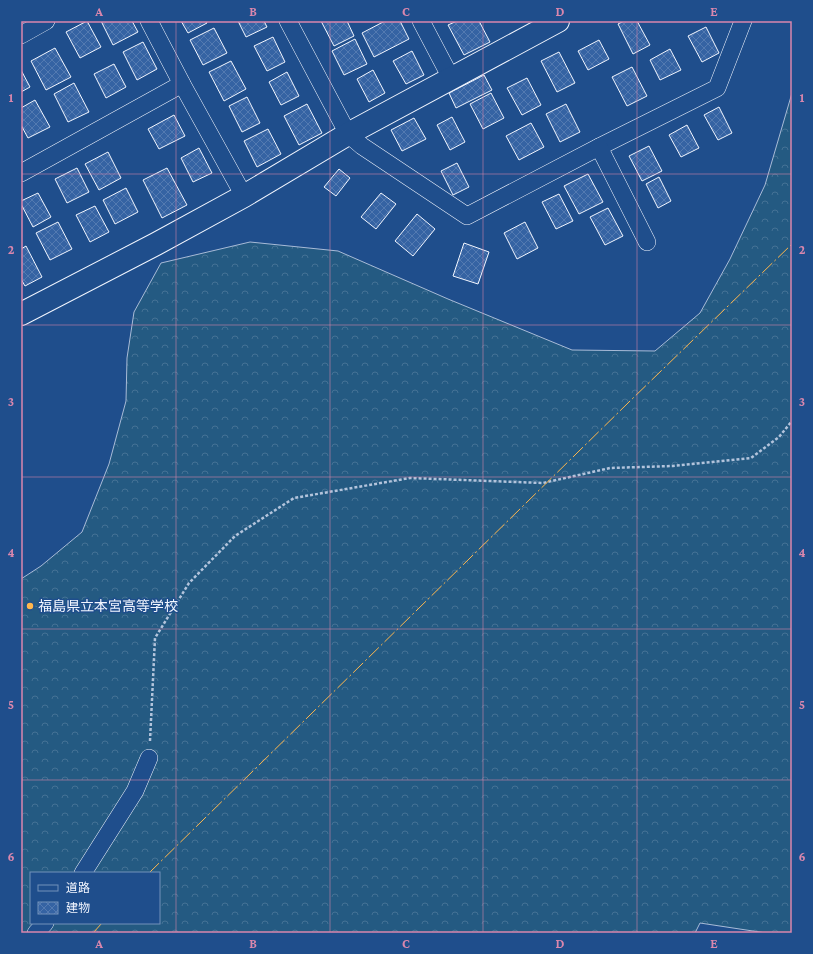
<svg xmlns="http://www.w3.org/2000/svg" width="813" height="954" viewBox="0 0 813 954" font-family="'Crimson Pro','Noto Sans JP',serif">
  <defs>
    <pattern id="forest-crowns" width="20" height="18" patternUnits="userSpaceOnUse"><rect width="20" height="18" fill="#245a82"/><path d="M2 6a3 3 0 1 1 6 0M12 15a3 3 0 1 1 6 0" fill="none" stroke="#447295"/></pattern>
    <pattern id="building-cross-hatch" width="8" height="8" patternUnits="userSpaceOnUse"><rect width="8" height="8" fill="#3563a3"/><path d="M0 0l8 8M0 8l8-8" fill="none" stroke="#537ab1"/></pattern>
  </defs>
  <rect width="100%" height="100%" fill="#1f4e8c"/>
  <path fill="url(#forest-crowns)" stroke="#a8bbd7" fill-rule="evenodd" d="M792,93V933H766L700,923L695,933H21V579L41,566L82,532L109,464L126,401L127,358L134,312L161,263L250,242L338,251L448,299L572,350L655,351L700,313L730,259L765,185ZM31,873H159V923H31Z"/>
  <g fill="url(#building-cross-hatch)" stroke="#f2f6ff">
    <path d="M87,21L101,47L80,58L66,32Z"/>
    <path d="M101,21H132L138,32L113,45Z"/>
    <path d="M181,21H206L207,23L188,33Z"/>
    <path d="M238,21H264L267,27L246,37Z"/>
    <path d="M321,21H347L354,36L334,46Z"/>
    <path d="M385,21H400L409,39L374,57L362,33Z"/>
    <path d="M457,21H479L490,42L464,55L448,25Z"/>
    <path d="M624,21H637L650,45L633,54L618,24Z"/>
    <path d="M706,27L719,53L702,62L688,36Z"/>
    <path d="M214,28L227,53L203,65L190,40Z"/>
    <path d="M273,37L285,62L267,71L254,46Z"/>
    <path d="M355,39L367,64L344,75L332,51Z"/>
    <path d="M599,40L609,59L588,70L578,51Z"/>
    <path d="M143,42L157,69L137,80L123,52Z"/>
    <path d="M55,48L71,77L46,90L31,61Z"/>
    <path d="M670,49L681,70L660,80L650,60Z"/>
    <path d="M412,51L424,75L406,84L393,61Z"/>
    <path d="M559,52L575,83L557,92L541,61Z"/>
    <path d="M231,61L246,89L224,101L209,72Z"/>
    <path d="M114,64L126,87L106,98L94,74Z"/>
    <path d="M632,67L647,96L627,106L612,77Z"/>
    <path d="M21,70L30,87L21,92Z"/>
    <path d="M373,70L385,93L369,102L357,79Z"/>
    <path d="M287,72L299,96L281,105L269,82Z"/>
    <path d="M484,75L492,90L456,108L449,93Z"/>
    <path d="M527,78L541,105L522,115L507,88Z"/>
    <path d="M74,83L89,112L68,122L54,94Z"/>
    <path d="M491,93L504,118L483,129L470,104Z"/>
    <path d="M247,97L260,123L242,132L229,106Z"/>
    <path d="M35,100L50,127L28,138L21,125V108Z"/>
    <path d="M307,104L322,133L299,145L284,116Z"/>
    <path d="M566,104L580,132L560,142L546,114Z"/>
    <path d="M719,107L732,133L718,140L704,115Z"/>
    <path d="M174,115L185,136L159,149L148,129Z"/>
    <path d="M452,117L465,142L450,150L437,125Z"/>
    <path d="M414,118L426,139L402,151L391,130Z"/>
    <path d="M531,123L544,147L519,160L506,136Z"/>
    <path d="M687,125L699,148L681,157L669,135Z"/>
    <path d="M268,129L281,154L257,167L244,141Z"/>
    <path d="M649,146L662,171L642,181L629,156Z"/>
    <path d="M199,148L212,173L193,182L181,158Z"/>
    <path d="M108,152L121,178L99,190L85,164Z"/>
    <path d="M457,163L469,187L453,195L441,171Z"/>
    <path d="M77,168L89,192L67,203L55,179Z"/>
    <path d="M167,168L187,205L162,218L143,180Z"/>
    <path d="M339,169L350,178L336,196L324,187Z"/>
    <path d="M588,174L603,202L579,214L564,186Z"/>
    <path d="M659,177L671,201L658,208L646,184Z"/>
    <path d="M126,188L138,212L115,224L103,200Z"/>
    <path d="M38,193L51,217L33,227L21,204V201Z"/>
    <path d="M381,193L396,204L376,229L361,217Z"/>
    <path d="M559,194L573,221L556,229L542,202Z"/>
    <path d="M95,206L109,232L90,242L76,215Z"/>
    <path d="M608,208L623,236L605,245L590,217Z"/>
    <path d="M417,214L435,229L413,256L395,241Z"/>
    <path d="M58,222L72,249L50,260L36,233Z"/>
    <path d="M525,222L538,248L517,259L504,233Z"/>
    <path d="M464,243L489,252L478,284L453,276Z"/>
    <path d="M26,246L42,277L25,286L21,279V249Z"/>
  </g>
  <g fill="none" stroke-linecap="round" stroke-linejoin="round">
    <g stroke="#f2f6ff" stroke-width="18">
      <g id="minor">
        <path d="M149,21L182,84L244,196"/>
        <path d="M288,21L348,134L362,146L467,216L599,147L717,88L743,21"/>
        <path d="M421,21L451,78"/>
        <path d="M21,35L46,21"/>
        <path d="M599,147L647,242"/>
        <path d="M21,173L182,84"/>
        <path d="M83,873L135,791L149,758"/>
        <path d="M36,933L45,923"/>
      </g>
    </g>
    <g stroke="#f2f6ff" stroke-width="24">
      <path id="tertiary" d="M21,314L156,244L244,196L348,134L558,21"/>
    </g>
    <path stroke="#b3c4dc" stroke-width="2.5" stroke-dasharray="3 2" stroke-linecap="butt" d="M150,741L155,638L189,583L235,536L294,498L410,478L543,483L610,468L673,466L751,458L779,437L792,421"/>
    <use href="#minor" stroke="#1f4e8c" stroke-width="17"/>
    <use href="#tertiary" stroke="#1f4e8c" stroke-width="22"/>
    <g stroke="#ffb74d" stroke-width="1" stroke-dasharray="14 3 2 3" stroke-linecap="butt">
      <path d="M149,873L629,402L792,244"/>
      <path d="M93,933L102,923"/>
    </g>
  </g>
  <path fill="none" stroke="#da87ad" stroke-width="1" stroke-opacity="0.55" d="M176,21V933M330,21V933M483,21V933M637,21V933M21,174H792M21,325H792M21,477H792M21,629H792M21,780H792"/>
  <circle fill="#ffb74d" stroke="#1f4e8c" stroke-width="1.5" cx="30" cy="606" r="4"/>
  <g text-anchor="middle" stroke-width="3" stroke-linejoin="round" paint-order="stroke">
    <g font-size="14" fill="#f2f6ff" stroke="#1f4e8c" text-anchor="start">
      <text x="38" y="611">福島県立本宮高等学校</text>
    </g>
  </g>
  <rect width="813" height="954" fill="none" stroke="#1f4e8c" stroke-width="44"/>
  <rect x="30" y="872" width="130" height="52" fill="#1f4e8c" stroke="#7391ba"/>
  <rect x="38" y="885" width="20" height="6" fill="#1f4e8c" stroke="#7391ba"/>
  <text x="66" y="892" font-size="12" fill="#f2f6ff">道路</text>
  <rect x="38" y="902" width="20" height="12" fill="url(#building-cross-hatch)" stroke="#7391ba"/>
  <text x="66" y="912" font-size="12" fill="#f2f6ff">建物</text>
  <rect x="22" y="22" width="769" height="910" fill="none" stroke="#da87ad" stroke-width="1.5"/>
  <g font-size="13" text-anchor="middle" font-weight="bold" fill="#da87ad">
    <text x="99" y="16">A</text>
    <text x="253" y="16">B</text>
    <text x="406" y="16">C</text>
    <text x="560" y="16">D</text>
    <text x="714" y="16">E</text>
    <text x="11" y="102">1</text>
    <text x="802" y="102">1</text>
    <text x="11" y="254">2</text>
    <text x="802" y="254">2</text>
    <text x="11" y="406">3</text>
    <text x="802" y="406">3</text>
    <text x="11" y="557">4</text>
    <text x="802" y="557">4</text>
    <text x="11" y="709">5</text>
    <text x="802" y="709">5</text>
    <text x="11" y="861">6</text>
    <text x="802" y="861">6</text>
    <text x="99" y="948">A</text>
    <text x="253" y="948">B</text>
    <text x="406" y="948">C</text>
    <text x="560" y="948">D</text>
    <text x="714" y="948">E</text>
  </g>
</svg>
